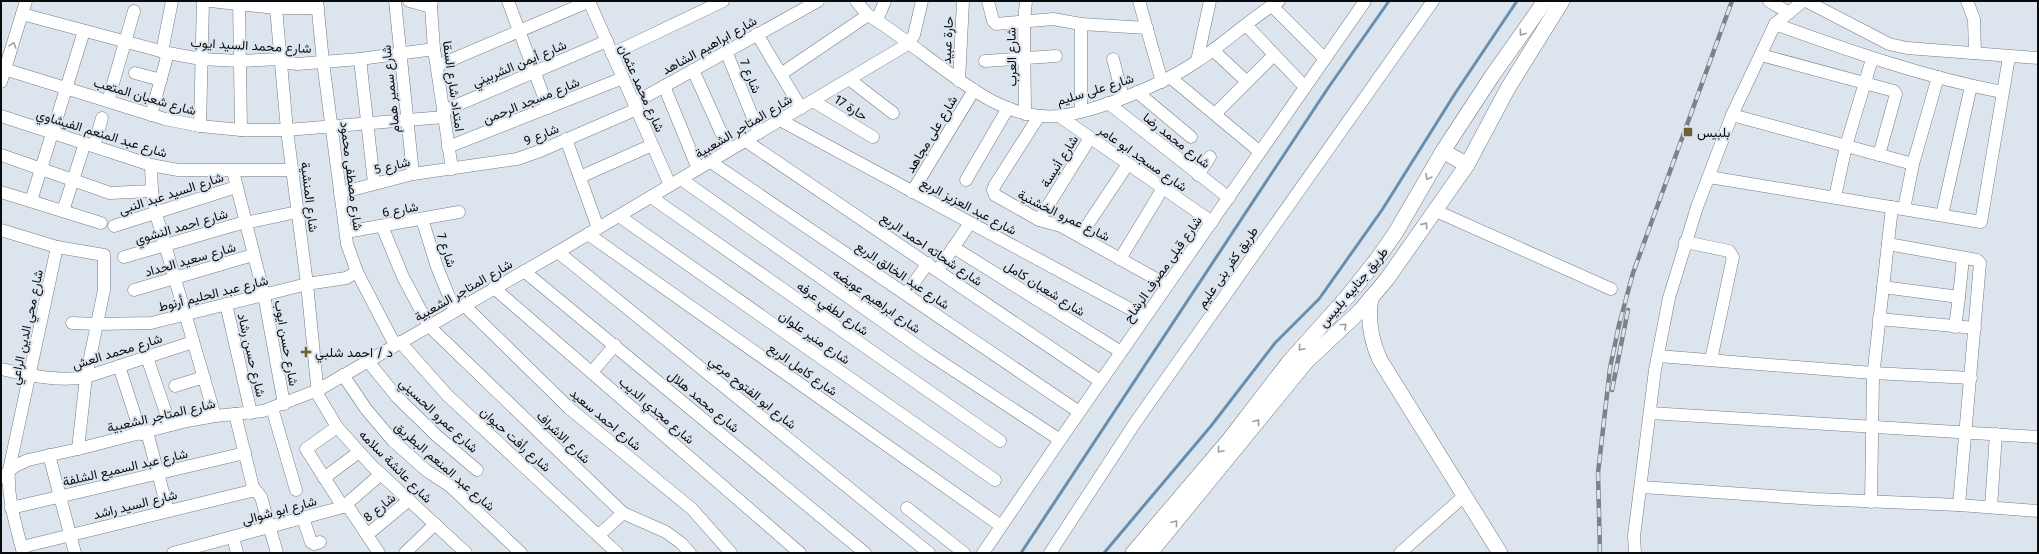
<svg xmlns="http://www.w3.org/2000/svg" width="2039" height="554" viewBox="0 0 2039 554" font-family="'Fira Sans',Vazirmatn,sans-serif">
  <rect width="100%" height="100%" fill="#dce5ee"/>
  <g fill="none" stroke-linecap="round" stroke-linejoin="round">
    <g stroke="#678daf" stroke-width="3">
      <path d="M1021,553L1328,88L1389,1"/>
      <path d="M1104,553L1211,426L1275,343L1319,299L1382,210L1456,92L1517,1"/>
    </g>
    <g stroke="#747c84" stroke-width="13">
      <g id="minor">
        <path d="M210,1L276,8H318"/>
        <path d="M239,1L241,130"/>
        <path d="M317,1L323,62L347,244L357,272L395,345"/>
        <path d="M395,1L413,174"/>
        <path d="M409,1L431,7"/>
        <path d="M432,1L431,7L434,49L452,169"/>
        <path d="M508,1L548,108"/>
        <path d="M589,1L670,185"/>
        <path d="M856,1L868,15C911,41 948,77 992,101C1013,112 1036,118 1059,116C1099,111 1163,84 1196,62C1225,43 1250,19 1279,1"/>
        <path d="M988,1L993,21L996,24L1053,19L1081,24L1147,28"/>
        <path d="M1139,1L1162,82"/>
        <path d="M1769,1L1789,13"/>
        <path d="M1803,1L1775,24C1850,51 1924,77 2002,92"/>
        <path d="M1806,1L1889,44L1907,48L2038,58"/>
        <path d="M1967,1L1974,19L1975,53"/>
        <path d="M1272,6L1325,59"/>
        <path d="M276,8L287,130L307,284L318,395L337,427L371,465L466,553"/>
        <path d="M22,14L168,53L201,59L240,61L280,59L288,63L297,64L360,59L434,49"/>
        <path d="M877,20L885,1"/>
        <path d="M1246,25L1305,87"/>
        <path d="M757,34L801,108"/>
        <path d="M1213,50L1247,82"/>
        <path d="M726,51L759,133"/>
        <path d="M162,52L172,1"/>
        <path d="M612,54L723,1"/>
        <path d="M1761,55L1894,91L1896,94L1879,155"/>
        <path d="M360,59L374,183"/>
        <path d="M1113,59L1123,97"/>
        <path d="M985,61L1056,56"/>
        <path d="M1197,61L1210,1"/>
        <path d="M437,66L590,1"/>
        <path d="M1,68L165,119L200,126L241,130H287L444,117"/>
        <path d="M693,70L729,150"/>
        <path d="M135,73L161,80"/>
        <path d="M781,74L868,15"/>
        <path d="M1171,78L1260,152"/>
        <path d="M849,79L893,113"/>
        <path d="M959,81L963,1"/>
        <path d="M1,82L26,1"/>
        <path d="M664,86L698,169"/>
        <path d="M1137,92L1191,137"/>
        <path d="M108,101L134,11"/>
        <path d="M813,101L873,137"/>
        <path d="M634,103L818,1"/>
        <path d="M1108,103L1229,198"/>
        <path d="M443,111L607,41"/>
        <path d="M1081,111V24"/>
        <path d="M1025,114L1024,22L1026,1"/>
        <path d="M1215,114L1274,55"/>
        <path d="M151,115L168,53"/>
        <path d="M1732,115L1913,164"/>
        <path d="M1,116L151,165L178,170H292"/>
        <path d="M1039,116L995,185L993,190L995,195L1039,220L1061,226L1167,285"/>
        <path d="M1059,116L1212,222"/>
        <path d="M780,120L1145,317"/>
        <path d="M200,126L203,1"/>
        <path d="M566,139L598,228"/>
        <path d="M746,141L1100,381"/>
        <path d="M94,146L102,118"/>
        <path d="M448,147L623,78"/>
        <path d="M1,155L110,193L152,191"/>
        <path d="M711,162L1079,412"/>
        <path d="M151,165L152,191L156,214L215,416"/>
        <path d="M233,171L264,295L284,404"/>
        <path d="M1198,175L1210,157"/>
        <path d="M580,177L652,145"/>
        <path d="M1709,177L1981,222L2009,57"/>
        <path d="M681,179L929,354L1060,440"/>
        <path d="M966,180L1008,108"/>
        <path d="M1,192L101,223"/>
        <path d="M912,192L974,90"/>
        <path d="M340,193L413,174L517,159L540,151L637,109"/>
        <path d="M651,197L1000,441"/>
        <path d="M1835,197L1846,146L1872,59"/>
        <path d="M31,201L84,31"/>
        <path d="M1904,209L1913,164L1938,77"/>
        <path d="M63,211L85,143"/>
        <path d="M1436,211L1611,289"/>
        <path d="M1942,215L1971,86"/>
        <path d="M619,216L995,480"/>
        <path d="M422,219L437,267L455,311"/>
        <path d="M1039,220L1090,138"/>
        <path d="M245,223L297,212"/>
        <path d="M114,226L236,187"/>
        <path d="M382,226L403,277L429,326L623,513L666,532L681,543L690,553"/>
        <path d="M1,230L57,247L104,255V290L86,377L78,449"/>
        <path d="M346,232L459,212"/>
        <path d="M588,234L1001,526"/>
        <path d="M1080,236L1128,164"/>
        <path d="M1685,242L1729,251L1733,257L1711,360"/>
        <path d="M1888,244L1977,260L1980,263L1959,505"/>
        <path d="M953,247L1121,352"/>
        <path d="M558,252L929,553"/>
        <path d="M124,257L245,222"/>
        <path d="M1120,259L1163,188"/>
        <path d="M938,270L970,223"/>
        <path d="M524,271L865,553"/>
        <path d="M1883,287L1959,297L1963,258"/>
        <path d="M494,288L800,553"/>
        <path d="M134,290L253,255"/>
        <path d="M906,294L928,263"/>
        <path d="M226,304L251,413"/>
        <path d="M464,305L569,408L692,509L731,553"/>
        <path d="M1879,319L1975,328"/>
        <path d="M72,323L97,324L151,323L307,284L346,278L357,272"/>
        <path d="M1955,327L1959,297"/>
        <path d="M400,342L447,395L617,553"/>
        <path d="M1658,356L1873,373L1971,378"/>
        <path d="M147,357L170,425"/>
        <path d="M367,360L397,397L437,436L477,470"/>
        <path d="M119,366L141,434"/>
        <path d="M1,369C29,375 57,382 86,377L193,342"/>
        <path d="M592,372L615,345"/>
        <path d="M343,375L366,409L393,441L427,471L450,486L521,553"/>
        <path d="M175,386L204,377"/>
        <path d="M272,408L296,490"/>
        <path d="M1650,413L2038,437"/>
        <path d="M235,414L253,487L261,497L277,553"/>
        <path d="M337,427L306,449L343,507"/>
        <path d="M147,432L168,511"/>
        <path d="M49,455L75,553"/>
        <path d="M1,478L15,466L28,460L78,449L187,421L215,416L263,411L318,390L558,252L908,44L914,35L922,1"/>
        <path d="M324,478L359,452"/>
        <path d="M1642,487L1815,499L1959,505L2038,511"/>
        <path d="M1871,502L1873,377L1892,207"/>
        <path d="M347,505L379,553"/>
        <path d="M1991,507L1996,434"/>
        <path d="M11,508L245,453"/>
        <path d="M907,508L964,553"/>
        <path d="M303,518L311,542L314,544L320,542"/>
        <path d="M367,535L409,500"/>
        <path d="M599,535L623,513"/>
        <path d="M233,537L237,553"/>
        <path d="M22,547L255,490"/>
        <path d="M23,553C16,525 7,499 9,470L57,247"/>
        <path d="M173,553L343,507L381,474"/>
        <path d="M405,553L435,524"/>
        <path d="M983,553L1060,440L1365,1"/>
        <path d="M1050,553L1135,423L1433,1"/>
        <path d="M1400,553L1463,497"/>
        <path d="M1635,553L1634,536L1655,370L1669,298L1697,207L1732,115L1775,24"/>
      </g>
    </g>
    <g stroke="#747c84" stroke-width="16">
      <g id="major">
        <path d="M1443,151L1467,165"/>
        <path d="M1371,298C1367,320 1371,340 1380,360L1500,553"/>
        <path d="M1133,553L1229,440L1289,362L1348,296L1378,258L1396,232L1443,151L1492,76L1545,1"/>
        <path d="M1150,553L1306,362L1360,311L1387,279L1467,165L1508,88L1562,1"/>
      </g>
    </g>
    <use href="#minor" stroke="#fff" stroke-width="12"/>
    <use href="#major" stroke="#fff" stroke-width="15"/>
    <g stroke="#7b8288" stroke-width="4.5">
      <g id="rail">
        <path d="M1612,390L1628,310"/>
        <path d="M1600,553L1598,473L1610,368L1619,325L1633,273L1732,1"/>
      </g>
    </g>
    <use href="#rail" stroke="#dce5ee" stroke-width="3" stroke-dasharray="9" stroke-linecap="butt"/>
  </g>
  <defs><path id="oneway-chevron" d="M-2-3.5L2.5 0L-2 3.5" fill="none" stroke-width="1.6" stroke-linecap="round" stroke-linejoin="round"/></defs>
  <g stroke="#9d9e9f">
    <use href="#oneway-chevron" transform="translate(1522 33) rotate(126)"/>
    <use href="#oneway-chevron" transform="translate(13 45) rotate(-73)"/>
    <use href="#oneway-chevron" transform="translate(1428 177) rotate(120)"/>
    <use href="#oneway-chevron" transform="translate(1425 225) rotate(-55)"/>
    <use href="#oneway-chevron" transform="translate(1344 326) rotate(-43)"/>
    <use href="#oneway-chevron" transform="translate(1301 348) rotate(131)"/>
    <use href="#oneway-chevron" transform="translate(1257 422) rotate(-53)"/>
    <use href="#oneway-chevron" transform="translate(1220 450) rotate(130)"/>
    <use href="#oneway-chevron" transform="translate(1175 523) rotate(-50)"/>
  </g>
  <g fill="#6e6330" stroke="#dce5ee" stroke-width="1.5">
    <rect x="1683" y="127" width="10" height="10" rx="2"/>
    <path d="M304 346h4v4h4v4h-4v4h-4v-4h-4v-4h4z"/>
  </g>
  <g text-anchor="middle" stroke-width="4" stroke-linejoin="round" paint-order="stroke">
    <g font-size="13" fill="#090c0f" stroke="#dce5ee">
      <text transform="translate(947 40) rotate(-87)" y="5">حارة عبيد</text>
      <text transform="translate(251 45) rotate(3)" y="5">شارع محمد السيد ايوب</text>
      <text transform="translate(709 45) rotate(-29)" y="5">شارع ابراهيم الشاهد</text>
      <text transform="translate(1011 57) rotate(-91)" y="5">شارع العرب</text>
      <text transform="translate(519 63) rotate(-23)" y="5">شارع أيمن الشربيني</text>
      <text transform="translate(751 76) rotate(68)" y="5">شارع 7</text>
      <text transform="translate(454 86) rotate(82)" y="5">امتداد شارع السقا</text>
      <text transform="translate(642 88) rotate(66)" y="5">شارع محمد عثمان</text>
      <text transform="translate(390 89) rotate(-96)" y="5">شارع سمير همام</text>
      <text transform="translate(1095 89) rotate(-17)" y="5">شارع على سليم</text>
      <text transform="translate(145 96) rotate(16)" y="5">شارع شعبان المتعب</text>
      <text transform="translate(531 100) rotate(-22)" y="5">شارع مسجد الرحمن</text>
      <text transform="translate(851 107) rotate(32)" y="5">حارة 17</text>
      <text transform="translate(743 126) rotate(-31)" y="5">شارع المتاجر الشعبية</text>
      <text transform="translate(102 133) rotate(17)" y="5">شارع عبد المنعم الفيشاوي</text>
      <text transform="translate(541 134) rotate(-22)" y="5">شارع 9</text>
      <text transform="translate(931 134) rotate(-59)" y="5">شارع على مجاهد</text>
      <text transform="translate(1177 140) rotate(38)" y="5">شارع محمد رضا</text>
      <text transform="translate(1143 158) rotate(35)" y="5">شارع مسجد ابو عامر</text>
      <text transform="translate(1059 161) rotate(-58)" y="5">شارع أنيسة</text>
      <text transform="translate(392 165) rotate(-13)" y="5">شارع 5</text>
      <text transform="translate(352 176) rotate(83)" y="5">شارع مصطفى محمود</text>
      <text transform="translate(171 193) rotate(-18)" y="5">شارع السيد عبد النبى</text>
      <text transform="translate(310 197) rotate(83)" y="5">شارع المنشية</text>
      <text transform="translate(969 206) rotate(28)" y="5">شارع عبد العزيز الربع</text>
      <text transform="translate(400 209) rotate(-10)" y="5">شارع 6</text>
      <text transform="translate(1064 215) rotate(26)" y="5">شارع عمرو الخشنية</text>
      <text transform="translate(181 226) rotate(-16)" y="5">شارع احمد النشوي</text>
      <text transform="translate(932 249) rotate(34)" y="5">شارع شحاته احمد الربع</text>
      <text transform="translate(447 250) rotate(72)" y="5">شارع 7</text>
      <text transform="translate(190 259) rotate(-16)" y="5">شارع سعيد الحداد</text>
      <text transform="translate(1227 267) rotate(-55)" y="5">طريق كفر بنى عليم</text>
      <text transform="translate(1162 269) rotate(-55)" y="5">شارع قبلى مصرف الرشاح</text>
      <text transform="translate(903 275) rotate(34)" y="5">شارع عبد الخالق الربع</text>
      <text transform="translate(1353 287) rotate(-50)" y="5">طريق جنابيه بلبيس</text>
      <text transform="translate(1045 288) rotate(32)" y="5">شارع شعبان كامل</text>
      <text transform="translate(463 290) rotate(-30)" y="5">شارع المتاجر الشعبية</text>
      <text transform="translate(213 293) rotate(-14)" y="5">شارع عبد الحليم أرنوط</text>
      <text transform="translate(877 300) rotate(35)" y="5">شارع ابراهيم عويضه</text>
      <text transform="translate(833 308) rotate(35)" y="5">شارع لطفي عرفه</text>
      <text transform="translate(26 327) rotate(-78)" y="5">شارع محي الدين الراعي</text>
      <text transform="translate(815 337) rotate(35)" y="5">شارع منير علوان</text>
      <text transform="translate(287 343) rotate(80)" y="5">شارع حسن ايوب</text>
      <text transform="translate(117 351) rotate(-17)" y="5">شارع محمد العش</text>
      <text transform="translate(252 355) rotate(77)" y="5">شارع حسن رشاد</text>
      <text transform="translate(803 369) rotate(35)" y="5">شارع كامل الربع</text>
      <text transform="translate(753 392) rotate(39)" y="5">شارع ابو الفتوح مرعي</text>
      <text transform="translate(704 401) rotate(40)" y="5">شارع محمد هلال</text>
      <text transform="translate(657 410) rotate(41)" y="5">شارع مجدي الديب</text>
      <text transform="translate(161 415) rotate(-13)" y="5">شارع المتاجر الشعبية</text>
      <text transform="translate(439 415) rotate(43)" y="5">شارع عمرو الحسيني</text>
      <text transform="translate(606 419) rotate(40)" y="5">شارع احمد سعيد</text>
      <text transform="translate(564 437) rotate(44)" y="5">شارع الاشراف</text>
      <text transform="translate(516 439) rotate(42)" y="5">شارع رأفت حيوان</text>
      <text transform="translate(396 466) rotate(45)" y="5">شارع عائشة سلامه</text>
      <text transform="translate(445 466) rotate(41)" y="5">شارع عبد المنعم البطريق</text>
      <text transform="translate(125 467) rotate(-13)" y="5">شارع عبد السميع الشلفة</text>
      <text transform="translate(135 504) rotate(-14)" y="5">شارع السيد راشد</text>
      <text transform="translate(379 507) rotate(-39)" y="5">شارع 8</text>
      <text transform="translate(279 510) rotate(-15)" y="5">شارع ابو شوالى</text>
    </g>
    <g font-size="13" fill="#090c0f" stroke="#dce5ee" text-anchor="start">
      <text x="1697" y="137">بلبيس</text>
      <text x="315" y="357">د / احمد شلبي</text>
    </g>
  </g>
  <rect width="2039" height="554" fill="none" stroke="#090c0f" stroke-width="4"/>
</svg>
